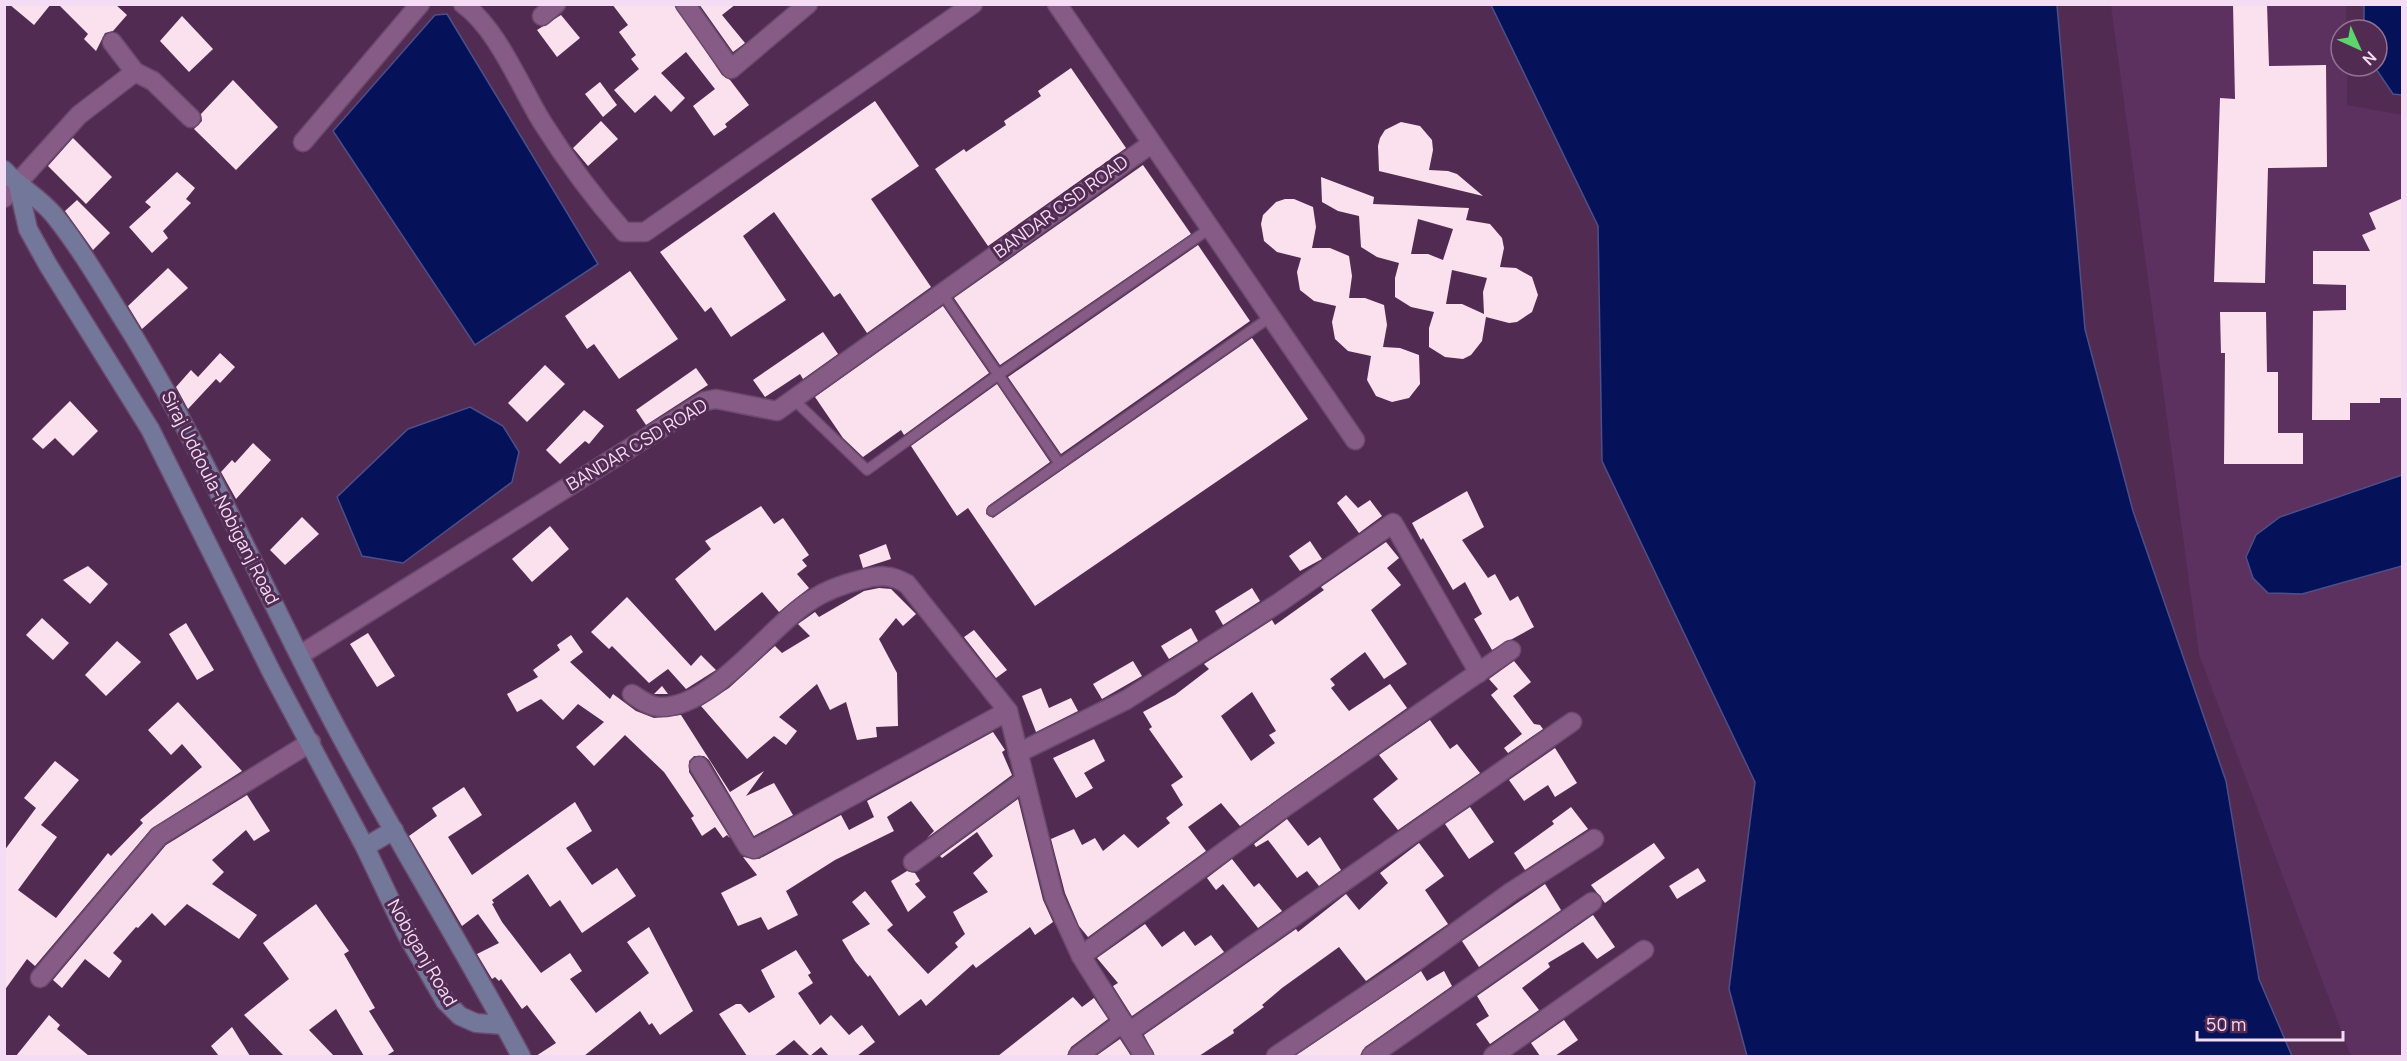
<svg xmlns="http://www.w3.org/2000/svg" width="2407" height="1061" viewBox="0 0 2407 1061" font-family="Manrope,sans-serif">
  <rect width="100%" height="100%" fill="#522b53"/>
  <path fill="#5d315f" d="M2111,5H2346V30H2341V66H2347V105L2402,115V1056H2351L2199,654Z"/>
  <g fill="#05125a" stroke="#4d4f88" stroke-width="1.5">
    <path d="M1491,5H2057L2085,329L2133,511L2226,781L2259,979L2292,1056H1747L1729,989L1755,782L1602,461L1598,226Z"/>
    <path d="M2364,5H2402V95L2393,94L2374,66H2377V30H2364Z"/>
    <path d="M447,14L598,264L475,345L333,131L435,15Z"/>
    <path d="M470,407L503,426L519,452L512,482L403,563L362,556L337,497L408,429Z"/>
    <path d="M2402,475V566L2302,594L2268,593L2253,578L2246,557L2256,535L2280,517Z"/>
  </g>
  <g fill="#fbe1ee" fill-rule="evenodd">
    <path d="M9,4H51L34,25Z"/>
    <path d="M58,4H115L127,15L113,31L105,33L96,51L84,39L88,34Z"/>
    <path d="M612,4H674L722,75L730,80L749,105L725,124L727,127L714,136L693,106L715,89L686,52L661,73L685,98L671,112L655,95L635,113L614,90L639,69L631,59L636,55L619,32L628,25Z"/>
    <path d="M699,4H736L722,15L745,43L733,52Z"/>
    <path d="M2233,4H2267L2269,66L2326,65L2327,167L2268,168L2265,283L2214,282L2220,98L2235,99Z"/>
    <path d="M561,15L580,38L557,57L537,30Z"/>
    <path d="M182,16L213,49L189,72L160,41Z"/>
    <path d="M1071,68L1126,148L988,246L935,169L964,149L966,152L1006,125L1004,121L1041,96L1038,91Z"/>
    <path d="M233,80L278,127L236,170L194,129L202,121L201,114Z"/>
    <path d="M600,82L617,105L603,117L585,94Z"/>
    <path d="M875,101L919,166L871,199L931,287L867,333L840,293L834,297L774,212L743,236L786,300L731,337L711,307L705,312L660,252Z"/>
    <path d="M601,121L618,139L588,166L573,148Z"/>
    <path d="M1401,122L1420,126L1432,140L1433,150L1429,170L1448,171L1457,174L1483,196L1379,171L1378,146L1380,138L1385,130Z"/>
    <path d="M73,138L112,177L86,204L48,166Z"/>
    <path d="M1143,165L1191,234L1000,365L954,298Z"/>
    <path d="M177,172L195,188L186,199L191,203L163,231L168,238L152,253L129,227L151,207L145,202Z"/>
    <path d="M1321,177L1374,197L1373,204L1469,208L1466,220L1490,224L1502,238L1504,248L1500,267L1516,268L1532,277L1538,295L1532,312L1517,322L1509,323L1486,317L1482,341L1471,355L1463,359L1445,357L1429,347V328L1434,312L1411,307L1395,297V278L1399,263L1377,257L1361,247L1359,216L1338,211L1322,202ZM1418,219L1453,229L1443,260L1428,254H1411ZM1452,270L1487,278L1483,292L1484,314L1462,304H1446Z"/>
    <path d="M2403,198V398H2380V403H2350V420H2312L2313,311L2346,310V285L2313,284V251H2370L2362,235L2376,229L2369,213Z"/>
    <path d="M1285,199H1294L1313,207L1316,227L1312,248H1330L1349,256L1352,276L1349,298H1365L1384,305L1387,325L1383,347L1400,348L1419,355L1420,384L1409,398L1392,402L1376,396L1367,380L1371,356L1348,351L1335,339L1332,322L1336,306L1314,301L1300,290L1297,272L1301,258L1277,252L1264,241L1261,224L1263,215L1276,202Z"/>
    <path d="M77,200L110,233L93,250L65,211Z"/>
    <path d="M1198,245L1250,321L1061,454L1008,377Z"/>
    <path d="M168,268L188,288L142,329L128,306Z"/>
    <path d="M630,271L678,339L619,379L594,344L587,349L565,316Z"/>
    <path d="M943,306L989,373L904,435L901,430L863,457L843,438L815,397Z"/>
    <path d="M2220,312H2266L2267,372H2278V433H2303V464H2224L2225,353H2221Z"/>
    <path d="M823,332L838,354L803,379L800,374L765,397L753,380Z"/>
    <path d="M1252,338L1308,419L1035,606L968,508L957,516L911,446L997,384L1050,462L988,506L986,514L993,518Z"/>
    <path d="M220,353L235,367L220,383L216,379L188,409L176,387L191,370L198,377Z"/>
    <path d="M545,365L565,384L527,422L508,403Z"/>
    <path d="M696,368L708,385L646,425L636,410Z"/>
    <path d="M70,401L98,431L73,456L55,438L43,449L32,439Z"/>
    <path d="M584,410L604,426L589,444L585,441L560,464L546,450Z"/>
    <path d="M253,443L271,460L236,499L221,472L232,460L235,463Z"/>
    <path d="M1467,491L1484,527L1462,540L1488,578L1495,574L1510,601L1518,596L1534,627L1492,650L1474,619L1482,614L1465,582L1453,590L1423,538L1421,540L1412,523Z"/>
    <path d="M1346,495L1358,508L1370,500L1382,516L1359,533L1337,503Z"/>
    <path d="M761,506L774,524L783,518L809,555L802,560L807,566L797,574L809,588L779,612L762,592L715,631L675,579L711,549L705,541Z"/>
    <path d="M302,517L319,534L285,565L270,550Z"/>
    <path d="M550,526L569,549L532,582L512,559Z"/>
    <path d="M1310,541L1322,559L1300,571L1289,556Z"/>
    <path d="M1386,542L1399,558L1387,568L1401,585L1371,610L1407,664L1384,679L1365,652L1330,679L1335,685L1331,688L1349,711L1390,684L1407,708L1240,826L1221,803L1188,827L1206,851L1088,937L1079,926L1065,893L1051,839L1074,829L1082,845L1095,838L1103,851L1124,834L1138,848L1170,823L1166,818L1183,805L1171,785L1183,777L1149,729L1152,727L1143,712L1175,695L1209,669L1204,664L1272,620L1275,625L1324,590L1321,587ZM1252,692L1276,731L1269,735L1275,743L1251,761L1221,716Z"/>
    <path d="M886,544L891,559L863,568L859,555Z"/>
    <path d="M88,566L108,584L90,604L63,580Z"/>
    <path d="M879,588L891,589L916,614L903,626L896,618L879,639L897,673L898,726L876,727L877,737L857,740L846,702L830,710L817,684L779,717L797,731L786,745L774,736L747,759L701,706L729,688L775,646L782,653L810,636L798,624L815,612L819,617L864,591Z"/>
    <path d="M1252,588L1260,601L1223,625L1215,611Z"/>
    <path d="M627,597L691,666L701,655L716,670L686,689L668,669L649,683L612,646L609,649L591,632Z"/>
    <path d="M42,618L69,643L53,660L26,635Z"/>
    <path d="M186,623L214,670L197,680L169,634Z"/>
    <path d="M1191,628L1198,641L1169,659L1161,646Z"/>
    <path d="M974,630L1007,670L996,678L964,637Z"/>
    <path d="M368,633L395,676L377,687L350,644Z"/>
    <path d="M571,635L583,652L570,662L610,699L613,694L636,711L654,718L681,715L730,792L764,771L746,796L774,783L793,815L830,795L754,836L709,760L704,756H694L689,761V772L730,838L727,835L723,838L715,827L702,836L691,818L694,816L664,772L625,735L594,766L576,747L604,722L578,704L563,720L541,699L517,712L507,694L538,677L533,670L560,650L557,645Z"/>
    <path d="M117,641L141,662L106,696L85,675Z"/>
    <path d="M1133,661L1142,676L1102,699L1093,684Z"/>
    <path d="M1514,661L1531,682L1513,696L1534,724L1540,725L1543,729L1508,753L1504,748L1522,734L1491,695L1498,689L1489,679Z"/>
    <path d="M662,686L668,694H654Z"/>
    <path d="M1041,688L1049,708L1071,698L1078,711L1036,732L1022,696Z"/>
    <path d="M178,702L242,771L151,829L35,966L27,959L4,991V851L36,808L24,798L55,761L79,780L41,825L57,837L18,890L56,918L108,853L111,856L143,823L140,820L202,767L182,744L171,755L148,730Z"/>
    <path d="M1430,720L1450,749L1457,744L1480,773L1398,830L1373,799L1398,779L1379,755Z"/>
    <path d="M993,732L1005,750L1002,752L1012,775L927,838L934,831L911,801L887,817L894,831L835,860L786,891L798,915L768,930L761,917L738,926L721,893L757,875L743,857L759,859L841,815L849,830L874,817L867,801Z"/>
    <path d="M1094,739L1105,761L1084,773L1093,788L1076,798L1053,758Z"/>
    <path d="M1555,748L1577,783L1555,797L1548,785L1524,801L1509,780Z"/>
    <path d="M464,787L482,815L448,837L472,875L575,802L592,831L566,848L592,885L617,868L636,896L582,933L560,900L550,907L528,874L492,900L494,903L492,904L502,922L541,973L570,953L582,971L570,979L596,1013L649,973L627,942L649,927L693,1011L660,1035L652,1023L649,1025L640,1011L584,1056H536L556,1043L527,1005L522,1009L501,979L499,981L495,977L492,979L477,954L499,943L478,914L462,926L409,836L437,816L432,808Z"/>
    <path d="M247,795L270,831L254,841L246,830L212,860L224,872L212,884L257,915L239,939L187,904L165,926L152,913L138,928L136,927L113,953L122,961L109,978L85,959L62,988L53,980L166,845Z"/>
    <path d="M1018,799L1043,900L1053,922L1035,935L1030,927L976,968L973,964L926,1006L921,999L899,1016L870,975L868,977L855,961L842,940L870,924L852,902L865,891L893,925L887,930L928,974L958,947L955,943L965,934L953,912L988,892L973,873L993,856L977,832L942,858L940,856Z"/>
    <path d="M1470,807L1494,842L1469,859L1445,824Z"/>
    <path d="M1571,807L1588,829L1525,870L1514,853L1554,824L1552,821Z"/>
    <path d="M1287,819L1308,846L1320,837L1341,870L1319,886L1307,871L1297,878L1268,840L1256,847L1254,844Z"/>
    <path d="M1419,843L1444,876L1425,890L1448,924L1366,981L1339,947L1282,988L1262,1005L1264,1007L1233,1030L1234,1033L1199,1056H1155L1144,1035L1296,929L1298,932L1346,894L1359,910L1388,883L1380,873Z"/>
    <path d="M1654,843L1665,858L1605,903L1591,885Z"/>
    <path d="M1232,859L1254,887L1259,883L1282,911L1258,928L1223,884L1216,890L1207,878Z"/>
    <path d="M1698,868L1706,881L1677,899L1669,886Z"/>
    <path d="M907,871L915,873L920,881L915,884L926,897L908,912L891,881Z"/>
    <path d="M1545,884L1561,910L1479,967L1462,941Z"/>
    <path d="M316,904L349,951L344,954L375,1008L369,1011L394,1051L386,1056H364L336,1009L309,1030L334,1056H284L244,1015L289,979L263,943Z"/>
    <path d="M1593,915L1615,947L1597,959L1583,942L1548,963L1550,967L1522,988L1539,1010L1490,1044L1476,1024L1489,1016L1477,996Z"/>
    <path d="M1145,924L1162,947L1184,931L1195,946L1211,935L1224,952L1132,1016L1113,986L1118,983L1097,958Z"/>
    <path d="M796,950L811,973L808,975L813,983L798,993L820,1025L831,1015L849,1035L862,1025L875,1042L857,1056H829L821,1047L810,1056L794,1040L774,1056H747L719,1014L736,1004H741L749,1013L775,997L761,970Z"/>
    <path d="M1421,971L1427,981L1444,971L1452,986L1365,1047L1360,1056H1295Z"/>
    <path d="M1073,997L1082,1007L1094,998L1108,1019L1071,1047L1067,1056H998Z"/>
    <path d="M49,1015L60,1025L57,1029L89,1056H16Z"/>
    <path d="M1564,1020L1578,1040L1555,1056H1540L1531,1043Z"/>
    <path d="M232,1027L250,1056H219L211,1046Z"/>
    <path d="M1120,1039L1131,1056H1096Z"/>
  </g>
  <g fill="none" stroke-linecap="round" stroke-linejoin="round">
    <g stroke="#6b4a6d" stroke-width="12">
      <g id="lane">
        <path d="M942,293L1059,463"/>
        <path d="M793,399L867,470L998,375L1209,229"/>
        <path d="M992,511L1269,318"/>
      </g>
    </g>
    <g stroke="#6b4a6d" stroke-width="21">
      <g id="street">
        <path d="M463,4C497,28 520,86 542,122C566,160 594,198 624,232H645L973,4"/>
        <path d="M685,4L731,69L808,4"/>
        <path d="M1057,4L1355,440"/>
        <path d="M542,16L556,4"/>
        <path d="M112,42L135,72"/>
        <path d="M303,142L420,4"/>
        <path d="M4,198L79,115L135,72L153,81L191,118"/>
        <path d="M300,655L705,401L716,399L777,411L1151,144"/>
        <path d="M632,694C641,700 650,707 661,707C715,707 770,625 813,599C827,590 844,584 860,580C878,575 891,574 907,584L1008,711L1054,897L1081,956L1144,1056"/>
        <path d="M1018,753L1126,700L1280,602L1393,523L1479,673"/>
        <path d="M699,766L748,847L754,849L1008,711"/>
        <path d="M913,862L1025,780"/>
        <path d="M1081,956L1289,804L1511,650"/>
        <path d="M40,978L159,836L311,742"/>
        <path d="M1129,1032L1572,722"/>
        <path d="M1078,1056L1123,1022"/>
        <path d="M1276,1056L1408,967L1511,892L1594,839"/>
        <path d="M1371,1056L1592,902"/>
        <path d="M1493,1056L1644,950"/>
      </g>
    </g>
    <g stroke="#6b4a6d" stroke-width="21">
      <g id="secondary">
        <path d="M4,170C19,187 40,198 54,215C82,250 104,289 128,327C207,455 265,594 336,727C395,838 462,945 521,1056"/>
        <path d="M18,185L28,229L48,265L150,429L272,673L365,847L407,935L445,1001L460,1016L476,1023L504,1025"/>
        <path d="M365,847L394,830"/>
      </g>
    </g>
    <use href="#lane" stroke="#865c87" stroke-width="9"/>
    <use href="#street" stroke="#865c87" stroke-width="18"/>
    <use href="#secondary" stroke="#737799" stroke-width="18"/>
  </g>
  <g text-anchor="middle" stroke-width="6" stroke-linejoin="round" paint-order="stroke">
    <g font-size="18" fill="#f4dcf4" stroke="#522b53">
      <text transform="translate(1061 207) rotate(-36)" y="6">BANDAR CSD ROAD</text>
      <text transform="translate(637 445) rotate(-31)" y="6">BANDAR CSD ROAD</text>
      <text transform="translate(220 498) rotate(63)" y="6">Siraj Uddoula-Nobiganj Road</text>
      <text transform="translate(422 953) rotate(60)" y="6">Nobiganj Road</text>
    </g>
  </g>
  <rect width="2407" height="1061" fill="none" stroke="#f4dcf4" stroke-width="12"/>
  <g transform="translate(2359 48) rotate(135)"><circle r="28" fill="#522b53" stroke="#937293" stroke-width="1.5"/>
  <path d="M0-4.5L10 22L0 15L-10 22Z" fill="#5dd56c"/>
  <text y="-9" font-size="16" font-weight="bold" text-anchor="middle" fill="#f4dcf4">N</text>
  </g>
  <path d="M2197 1031v9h146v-9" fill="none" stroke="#f4dcf4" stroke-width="3"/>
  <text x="2206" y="1031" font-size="18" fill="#f4dcf4" stroke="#522b53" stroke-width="4.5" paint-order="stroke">50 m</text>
</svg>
